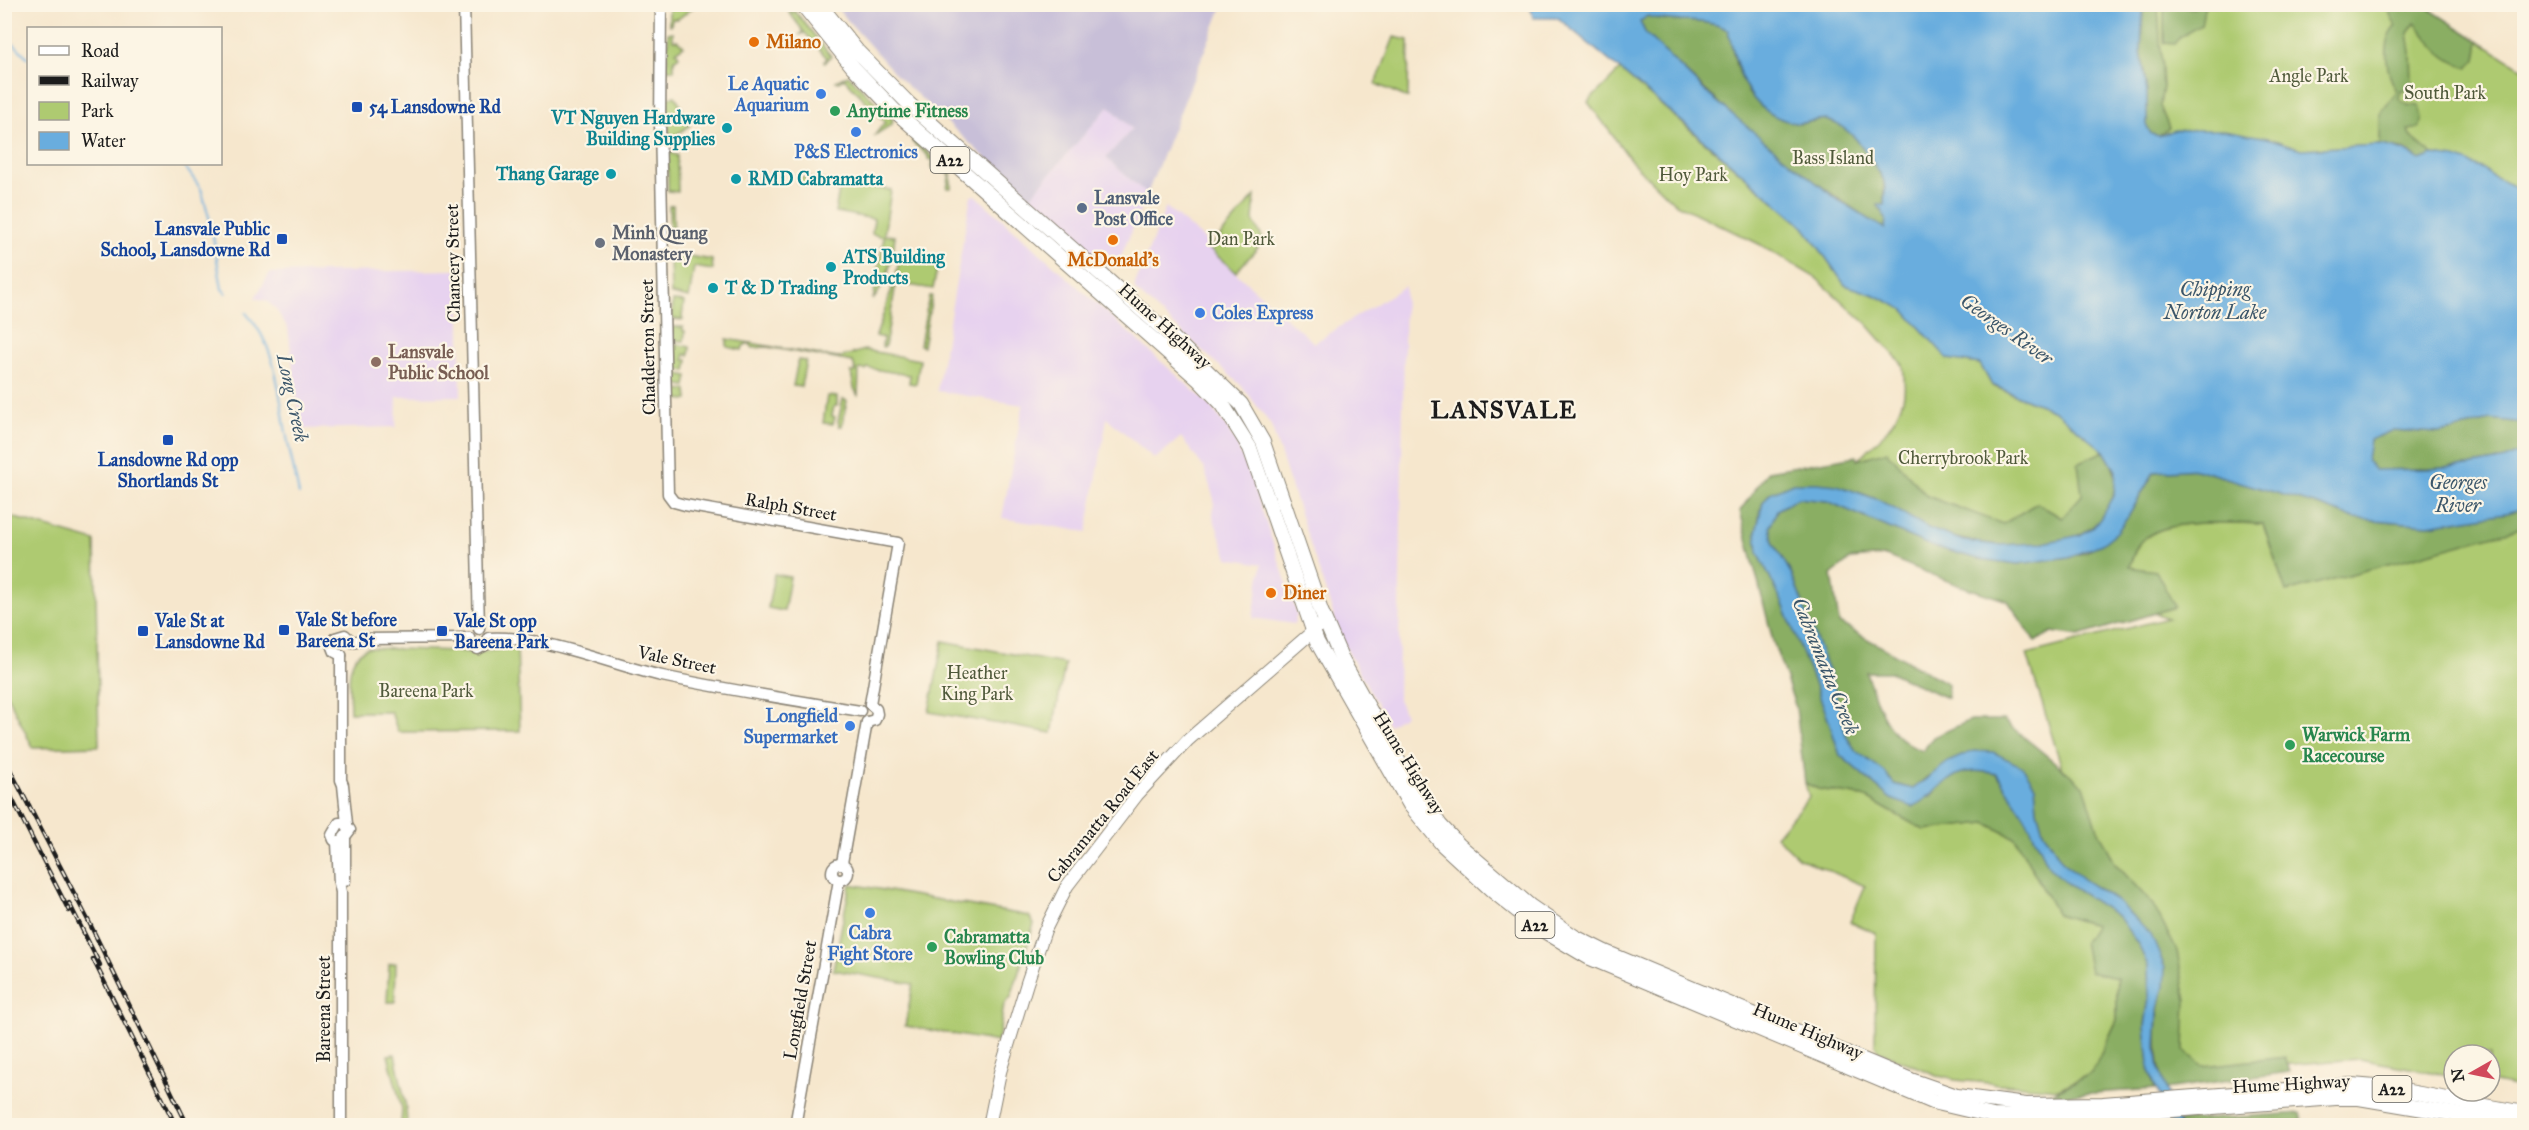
<svg xmlns="http://www.w3.org/2000/svg" width="2529" height="1130" viewBox="0 0 2529 1130" font-family="'IM FELL Great Primer',serif">
  <rect width="100%" height="100%" fill="#fcf5e5"/>
  <filter id="ink" filterUnits="userSpaceOnUse"><feTurbulence type="fractalNoise" baseFrequency=".0167" numOctaves="2"/><feDisplacementMap in="SourceGraphic" scale="12" xChannelSelector="R" yChannelSelector="G"/><feConvolveMatrix kernelMatrix="1 2 1 2 8 2 1 2 1" color-interpolation-filters="sRGB"/></filter>
  <filter id="wash" filterUnits="userSpaceOnUse"><feTurbulence type="fractalNoise" baseFrequency=".008" numOctaves="4" result="noise"/><feDisplacementMap in="SourceGraphic" scale="24" xChannelSelector="R" yChannelSelector="G"/><feGaussianBlur stdDeviation="1.35" result="paint"/><feColorMatrix in="noise" values="0 0 0 0 0 0 0 0 0 0 0 0 0 0 0 0 0 1.4 0 .05"/><feComposite in="paint" operator="in"/></filter>
  <g filter="url(#wash)">
    <rect width="100%" height="100%" fill="#f6e7cd"/>
    <g fill="#e7d2ef">
      <path d="M1109,106L1132,129L1106,158L1147,194L1117,266L1109,268L1029,198Z"/>
      <path d="M975,195L1212,407L1235,440L1252,481L1297,614L1294,624L1253,618L1262,564L1228,558L1213,517L1214,499L1204,468L1181,437L1155,459L1107,418L1087,532L1002,518L1023,405L937,391L971,196Z"/>
      <path d="M1166,207L1211,245L1209,249L1314,343L1405,286L1398,699L1405,715L1389,725L1342,641L1271,425L1243,387L1135,290V284Z"/>
      <path d="M459,270L461,396L397,397L396,427L301,429L288,328L275,308L267,301L255,298L270,273Z"/>
    </g>
    <path fill="#c8bfd8" d="M834,5H1223L1147,194L1106,158L1132,129L1109,106L1029,198L898,77Z"/>
    <g fill="#aeca71" stroke="#657346" stroke-width="1.5">
      <path d="M669,5V4L696,5L678,19H672L671,25L669,24Z"/>
      <path d="M2143,5H2423L2524,70V191L2491,176L2484,169L2456,159L2380,145L2301,149L2268,138L2159,136Z"/>
      <path d="M791,10L793,13L795,11L831,56L825,63L824,62L827,58L805,33L799,35L804,32L788,11Z"/>
      <path d="M673,32V40H677L684,46L676,51L679,56L674,60V70L667,69L668,33Z"/>
      <path d="M1394,37L1409,40L1408,98L1376,84Z"/>
      <path d="M1620,70L1805,228L1845,285L1875,295L1903,309L1948,359L1980,364L1992,386L2055,411L2104,451L2117,471L2100,519L1998,545L1857,460C1876,443 1896,425 1903,399C1906,389 1904,376 1903,365L1867,324L1816,278L1759,244L1674,203L1633,163L1588,102Z"/>
      <path d="M848,75L893,120L892,124L874,136L885,122L844,78L839,82L836,81Z"/>
      <path d="M675,96C683,106 682,116 690,125L669,140L667,98Z"/>
      <path d="M914,140L951,173V188H947L950,174L932,168L933,160L928,159V156L912,142Z"/>
      <path d="M668,151H672V154L677,155L678,192L668,191Z"/>
      <path d="M799,177L891,190L884,235L895,236C892,261 888,281 873,300L884,237L872,234L874,219L835,212L839,191L798,184Z"/>
      <path d="M1255,196L1253,220L1264,241L1236,272L1209,249Z"/>
      <path d="M673,205L674,244L670,242L669,206Z"/>
      <path d="M670,253L712,260L713,270L694,267L689,298L671,294Z"/>
      <path d="M900,255L939,259L933,289L896,283L885,347H882L883,338L876,336L896,276Z"/>
      <path d="M929,296H932L923,346L920,345Z"/>
      <path d="M673,301L684,302L682,317L683,320L672,319Z"/>
      <path d="M672,327H683V331H685L684,341L672,340Z"/>
      <path d="M727,339L838,358L865,350L920,360L916,384L909,383L910,375L867,368L866,370L859,369L858,396L854,388L851,372H856L853,362L767,347L753,348L749,343L743,346L742,350L727,347Z"/>
      <path d="M672,343L690,347L689,355L685,354L684,360H688L686,371L673,368Z"/>
      <path d="M798,360L806,361L801,387L793,386Z"/>
      <path d="M674,373L688,376L686,386L673,384Z"/>
      <path d="M673,389L687,390L688,400L673,399Z"/>
      <path d="M827,396L837,397V406H834L832,416L835,417L833,424L823,423Z"/>
      <path d="M843,399L847,401L842,426H839L838,421Z"/>
      <path d="M5,515L95,541L99,746L33,748L5,691Z"/>
      <path d="M2524,517V1089L2490,1082V1055H2454V1076L2359,1059L2177,1073L2083,837L2027,654L2168,618L2153,613L2175,607L2129,567C2132,561 2134,552 2138,546C2158,516 2231,523 2263,524L2285,588Z"/>
      <path d="M774,574L790,577L784,611L768,608Z"/>
      <path d="M943,641L1065,664L1052,733L929,712Z"/>
      <path d="M517,647L520,731L398,732L391,712H350C350,691 343,658 367,648L459,651L473,653Z"/>
      <path d="M1805,783L1818,789L1863,796L1924,830L1986,823L2015,838L2057,914L2095,925L2116,939L2117,1020L2092,1073L2058,1089L1955,1080L1939,1076L1878,1051L1875,1045L1876,933L1850,922L1865,886L1799,858L1776,836L1809,797Z"/>
      <path d="M850,884L1029,916L1034,924L1014,987L1011,997L1004,1004L998,1042L905,1026L913,984L833,970Z"/>
      <path d="M396,963L395,1002H387L389,964Z"/>
      <path d="M395,1054L406,1107L407,1125H401L402,1109L388,1055Z"/>
    </g>
    <g fill="#8aae63" stroke="#536540" stroke-width="1.5">
      <path d="M2143,5H2158L2163,87L2160,106L2169,128L2159,136L2151,134L2147,126V93L2141,51Z"/>
      <path d="M2164,5H2185L2186,7L2194,8L2196,5H2205L2201,25L2181,36L2174,44L2164,43Z"/>
      <path d="M2377,5H2423L2479,41L2476,60L2468,68C2440,58 2433,45 2415,23L2408,33L2411,52L2412,84L2406,90H2401L2399,99L2408,105L2419,106L2422,118L2419,128L2409,130V135L2433,155L2420,160L2406,150L2380,145V114L2397,91C2386,74 2381,43 2396,27L2388,10Z"/>
      <path d="M1647,16C1674,25 1703,16 1728,30L1736,65L1749,94L1781,119L1799,124L1824,119L1844,127L1861,143L1884,180V205L1878,206L1886,219L1885,229C1797,175 1720,106 1646,34L1640,21Z"/>
      <path d="M2490,419L2524,423V450L2507,459L2468,466L2430,469L2374,470L2367,460L2370,440L2393,430L2439,433L2464,428Z"/>
      <path d="M1887,451L1927,496L2003,524L2037,503L2062,518L2082,495L2078,463L2104,451C2121,478 2119,485 2104,513C2078,559 1970,548 1930,529C1905,517 1883,499 1857,492C1840,487 1790,493 1770,493L1763,502L1760,513L1756,532L1758,552L1783,604L1825,710L1840,755L1891,799L1932,796C1950,772 1968,767 1997,774L2025,817L2050,868L2069,885L2119,917L2138,944L2148,966L2149,997L2145,1024L2150,1073L2155,1089L2047,1096L2092,1073L2117,1020V978L2090,972L2084,942L2095,925L2057,914L2015,838L1986,823L1924,830L1863,796L1818,789L1805,783L1796,708L1773,641L1740,511L1768,471L1856,456L1857,460Z"/>
      <path d="M2196,469L2318,505L2354,518L2428,525L2506,513L2524,508V527L2286,592L2263,524C2231,523 2158,516 2138,545C2134,551 2132,560 2129,567L2156,571L2175,607L2079,636L2052,632L2035,642L2008,601L1955,584L1886,556L1851,559L1832,574L1839,623L1948,684L1947,698L1890,672H1866C1878,706 1886,738 1923,751L1933,737L1971,720H2003L2084,786L2098,829L2115,863L2153,905L2177,951L2186,1000L2184,1050L2203,1066L2285,1057L2290,1072L2165,1089C2154,1054 2155,1022 2164,986L2117,901L2084,880L2061,860L2043,831L2037,810L2035,786L1993,752L1927,777L1913,789L1894,784L1885,772L1856,751L1846,736L1834,687L1792,575L1773,542L1770,526L1777,510L1798,498L1827,501L1931,546L1979,559L2018,564L2069,557L2087,552L2128,517L2154,472Z"/>
      <path d="M2301,1113L2304,1125L2179,1126L2178,1121Z"/>
    </g>
    <path fill="#69adde" stroke="#42647d" stroke-width="1.5" fill-rule="evenodd" d="M1530,5H2143L2141,51L2147,93V126L2151,134L2159,136L2175,130H2224L2268,138L2301,149L2380,145C2396,147 2407,151 2420,160L2433,155L2456,158L2484,169L2491,176L2524,191V423L2490,419L2464,428L2439,433L2393,430L2370,440L2367,460L2374,470L2430,469L2468,466L2506,459L2524,450V508L2506,513L2428,525L2354,518L2318,505L2196,469L2154,472L2128,517L2117,532L2102,544L2069,557L2018,564L1979,559L1931,546L1827,501L1798,498L1777,510L1770,526L1773,542L1792,575L1834,687L1846,736L1856,751L1885,772L1894,784L1913,789L1948,762L1973,751L1993,752L2023,767L2035,786L2037,810L2043,831L2061,860L2084,880L2117,901L2151,935L2165,968L2164,986L2158,1010L2156,1047L2159,1069L2179,1125H2171L2150,1073L2145,1027L2149,997L2148,966L2138,944L2119,917L2069,885L2050,868L2025,817L1997,774C1949,763 1948,787 1913,807L1891,799L1840,755L1825,710L1783,604L1758,552L1756,532L1763,502L1770,493L1793,483H1817L1837,485L1879,500L1930,529L1964,541L1998,545L2043,543L2080,535L2092,528L2100,519L2114,494L2116,471L2104,451L2055,411L1992,385L1980,364L1948,359L1903,309L1875,295L1845,285L1805,228L1692,130L1558,18H1533ZM1647,16C1674,25 1703,16 1728,30C1738,72 1746,113 1795,123C1806,125 1817,117 1827,120C1850,127 1863,146 1875,166C1878,171 1883,176 1884,182C1886,189 1884,197 1884,205H1878L1886,219L1885,229L1838,200L1785,158L1709,95L1646,34L1640,22Z"/>
    <g fill="none" stroke-linecap="round" stroke-linejoin="round">
      <g stroke="#69adde" stroke-width="2">
        <path d="M14,44L28,58"/>
        <path d="M183,164L201,189L211,224L222,289L226,293"/>
        <path d="M246,313C274,343 278,383 284,421C288,446 294,470 299,494"/>
      </g>
    </g>
  </g>
  <g filter="url(#ink)">
    <g fill="none" stroke-linecap="round" stroke-linejoin="round">
      <g stroke="#898274" stroke-width="13">
        <g id="secondary">
          <path d="M464,4L479,629"/>
          <path d="M661,4L660,124L668,494L674,502L685,505L898,543L870,704"/>
          <path d="M469,638L472,646L478,649L487,644L489,638"/>
          <path d="M489,638C545,635 607,664 662,676C727,690 794,700 860,711"/>
          <path d="M352,642L367,639L469,638"/>
          <path d="M341,655V780L343,785L347,824"/>
          <path d="M341,655L335,652L333,647L335,638L345,635L352,642"/>
          <path d="M867,722L875,720L877,714L876,709L870,704"/>
          <path d="M339,823H345L350,830L340,843L334,840L332,835Z"/>
          <path d="M345,839V881"/>
          <path d="M337,842L339,883L341,892V1126"/>
          <path d="M842,863L867,722"/>
          <circle cx="840" cy="872" r="8"/>
          <path d="M795,1126L839,880"/>
        </g>
      </g>
      <g stroke="#898274" stroke-width="14">
        <path id="primary" d="M989,1126L1000,1072L1027,983L1045,930L1067,886L1137,795L1188,740L1319,626"/>
      </g>
      <g stroke="#898274" stroke-width="16">
        <g id="highway">
          <path d="M802,4L853,67L895,111L1198,379L1223,405L1250,448L1317,642L1410,805L1442,844L1494,892L1539,928L1588,957L1933,1102L1993,1116L2064,1118L2336,1098H2359L2524,1126"/>
          <path d="M819,4L857,51L909,104L1173,338L1241,404L1263,442L1321,611L1343,662L1409,780L1440,825L1459,845L1530,906L1575,937L1605,952L1911,1080L1957,1096L2026,1105L2103,1104L2352,1085L2387,1088L2524,1113"/>
        </g>
      </g>
      <use href="#secondary" stroke="#fff" stroke-width="10"/>
      <use href="#primary" stroke="#fff" stroke-width="12"/>
      <use href="#highway" stroke="#fff" stroke-width="14"/>
      <g stroke="#1c1c1c" stroke-width="4.5">
        <g id="rail">
          <path d="M4,758L89,922L188,1126"/>
          <path d="M4,783L69,911"/>
          <path d="M69,903L100,965"/>
          <path d="M93,959L176,1126"/>
        </g>
      </g>
      <use href="#rail" stroke="#fcf5e5" stroke-width="2" stroke-dasharray="7" stroke-linecap="butt"/>
    </g>
  </g>
  <g fill="#e8710a" stroke="#fcf5e5" stroke-width="2">
    <circle cx="754" cy="42" r="6"/>
    <circle cx="1113" cy="240" r="6"/>
    <circle cx="1271" cy="593" r="6"/>
  </g>
  <g fill="#3f7fe0" stroke="#fcf5e5" stroke-width="2">
    <circle cx="821" cy="94" r="6"/>
    <circle cx="856" cy="132" r="6"/>
    <circle cx="1200" cy="313" r="6"/>
    <circle cx="850" cy="726" r="6"/>
    <circle cx="870" cy="913" r="6"/>
  </g>
  <g fill="#1a4fb4" stroke="#fcf5e5" stroke-width="2">
    <rect x="351" y="101" width="12" height="12" rx="3"/>
    <rect x="276" y="233" width="12" height="12" rx="3"/>
    <rect x="162" y="434" width="12" height="12" rx="3"/>
    <rect x="278" y="624" width="12" height="12" rx="3"/>
    <rect x="137" y="625" width="12" height="12" rx="3"/>
    <rect x="436" y="625" width="12" height="12" rx="3"/>
  </g>
  <g fill="#2e9e5b" stroke="#fcf5e5" stroke-width="2">
    <circle cx="835" cy="111" r="6"/>
    <circle cx="2290" cy="745" r="6"/>
    <circle cx="932" cy="947" r="6"/>
  </g>
  <g fill="#0f9aa8" stroke="#fcf5e5" stroke-width="2">
    <circle cx="727" cy="128" r="6"/>
    <circle cx="611" cy="174" r="6"/>
    <circle cx="736" cy="179" r="6"/>
    <circle cx="831" cy="267" r="6"/>
    <circle cx="713" cy="288" r="6"/>
  </g>
  <circle fill="#5c6f8a" stroke="#fcf5e5" stroke-width="2" cx="1082" cy="208" r="6"/>
  <circle fill="#6b7280" stroke="#fcf5e5" stroke-width="2" cx="600" cy="243" r="6"/>
  <circle fill="#8d6e63" stroke="#fcf5e5" stroke-width="2" cx="376" cy="362" r="6"/>
  <g text-anchor="middle" stroke-width="4.5" stroke-linejoin="round" paint-order="stroke">
    <g fill="#fcf5e5" stroke="#5f5d58" stroke-width="1.5">
      <rect x="930.5" y="147" width="39" height="26" rx="4.5"/>
      <rect x="1515.5" y="912" width="39" height="26" rx="4.5"/>
      <rect x="2372.5" y="1076" width="39" height="26" rx="4.5"/>
    </g>
    <g font-size="16" font-weight="bold" fill="#1c1c1c">
      <text x="950" y="166">A22</text>
      <text x="1535" y="931">A22</text>
      <text x="2392" y="1095">A22</text>
    </g>
    <g font-size="18" font-weight="bold" fill="#c56008" stroke="#fcf5e5" text-anchor="start">
      <text x="766" y="48">Milano</text>
      <text x="1113" y="266" text-anchor="middle">McDonald's</text>
      <text x="1283" y="599">Diner</text>
    </g>
    <g font-size="18" fill="#4f593a" stroke="#fcf5e5">
      <text x="2309" y="82">Angle Park</text>
      <text x="2445" y="99">South Park</text>
      <text x="1833" y="164">Bass Island</text>
      <text x="1693" y="181">Hoy Park</text>
      <text x="1241" y="245">Dan Park</text>
      <text x="1963" y="464">Cherrybrook Park</text>
      <text x="977" y="679">Heather<tspan x="977" dy="21">King Park</tspan></text>
      <text x="426" y="697">Bareena Park</text>
    </g>
    <g font-size="18" font-weight="bold" fill="#366cbe" stroke="#fcf5e5" text-anchor="end">
      <text x="809" y="90">Le Aquatic<tspan x="809" dy="21">Aquarium</tspan></text>
      <text x="856" y="158" text-anchor="middle">P&amp;S Electronics</text>
      <text x="1212" y="319" text-anchor="start">Coles Express</text>
      <text x="838" y="722">Longfield<tspan x="838" dy="21">Supermarket</tspan></text>
      <text x="870" y="939" text-anchor="middle">Cabra<tspan x="870" dy="21">Fight Store</tspan></text>
    </g>
    <g font-size="18" font-weight="bold" fill="#164399" stroke="#fcf5e5" text-anchor="start">
      <text x="369" y="113">54 Lansdowne Rd</text>
      <text x="270" y="235" text-anchor="end">Lansvale Public<tspan x="270" dy="21">School, Lansdowne Rd</tspan></text>
      <text x="168" y="466" text-anchor="middle">Lansdowne Rd opp<tspan x="168" dy="21">Shortlands St</tspan></text>
      <text x="296" y="626">Vale St before<tspan x="296" dy="21">Bareena St</tspan></text>
      <text x="155" y="627">Vale St at<tspan x="155" dy="21">Lansdowne Rd</tspan></text>
      <text x="454" y="627">Vale St opp<tspan x="454" dy="21">Bareena Park</tspan></text>
    </g>
    <g font-size="18" font-weight="bold" fill="#27864d" stroke="#fcf5e5" text-anchor="start">
      <text x="847" y="117">Anytime Fitness</text>
      <text x="2302" y="741">Warwick Farm<tspan x="2302" dy="21">Racecourse</tspan></text>
      <text x="944" y="943">Cabramatta<tspan x="944" dy="21">Bowling Club</tspan></text>
    </g>
    <g font-size="18" font-weight="bold" fill="#0d838f" stroke="#fcf5e5" text-anchor="start">
      <text x="715" y="124" text-anchor="end">VT Nguyen Hardware<tspan x="715" dy="21">Building Supplies</tspan></text>
      <text x="599" y="180" text-anchor="end">Thang Garage</text>
      <text x="748" y="185">RMD Cabramatta</text>
      <text x="843" y="263">ATS Building<tspan x="843" dy="21">Products</tspan></text>
      <text x="725" y="294">T &amp; D Trading</text>
    </g>
    <g font-size="18" font-weight="bold" fill="#4e5e75" stroke="#fcf5e5" text-anchor="start">
      <text x="1094" y="204">Lansvale<tspan x="1094" dy="21">Post Office</tspan></text>
    </g>
    <g font-size="18" font-weight="bold" fill="#5b616d" stroke="#fcf5e5" text-anchor="start">
      <text x="612" y="239">Minh Quang<tspan x="612" dy="21">Monastery</tspan></text>
    </g>
    <g font-size="18" fill="#1c1c1c" stroke="#fcf5e5">
      <text transform="translate(453 263) rotate(-91)" y="6">Chancery Street</text>
      <text transform="translate(1165 326) rotate(42)" y="6">Hume Highway</text>
      <text transform="translate(648 347) rotate(-91)" y="6">Chadderton Street</text>
      <text transform="translate(791 507) rotate(10)" y="6">Ralph Street</text>
      <text transform="translate(677 660) rotate(12)" y="6">Vale Street</text>
      <text transform="translate(1409 763) rotate(58)" y="6">Hume Highway</text>
      <text transform="translate(1103 816) rotate(-51)" y="6">Cabramatta Road East</text>
      <text transform="translate(800 1000) rotate(-80)" y="6">Longfield Street</text>
      <text transform="translate(324 1009) rotate(-90)" y="6">Bareena Street</text>
      <text transform="translate(1808 1031) rotate(23)" y="6">Hume Highway</text>
      <text transform="translate(2291 1084) rotate(-3)" y="6">Hume Highway</text>
    </g>
    <g font-size="18" font-weight="bold" fill="#785e54" stroke="#fcf5e5" text-anchor="start">
      <text x="388" y="358">Lansvale<tspan x="388" dy="21">Public School</tspan></text>
    </g>
    <g font-size="20" font-style="italic" fill="#3b566a" stroke="#fcf5e5">
      <text x="2215" y="296">Chipping<tspan x="2215" dy="23">Norton Lake</tspan></text>
      <text transform="translate(2007 329) rotate(35)" y="7">Georges River</text>
      <text transform="translate(293 398) rotate(78)" y="7">Long Creek</text>
      <text x="2458" y="489">Georges<tspan x="2458" dy="23">River</tspan></text>
      <text transform="translate(1826 666) rotate(68)" y="7">Cabramatta Creek</text>
    </g>
    <g font-size="24" font-weight="bold" letter-spacing="1.5" fill="#1c1c1c" stroke="#fcf5e5">
      <text x="1504" y="418">LANSVALE</text>
    </g>
  </g>
  <rect width="2529" height="1130" fill="none" stroke="#fcf5e5" stroke-width="24"/>
  <rect x="27" y="27" width="195" height="138" fill="#fcf5e5" stroke="#a29e95" stroke-width="1.5"/>
  <rect x="39" y="46" width="30" height="9" fill="#ffffff" stroke="#a29e95" stroke-width="1.5"/>
  <text x="81" y="57" font-size="18" fill="#1c1c1c">Road</text>
  <rect x="39" y="76" width="30" height="9" fill="#1c1c1c" stroke="#a29e95" stroke-width="1.5"/>
  <text x="81" y="87" font-size="18" fill="#1c1c1c">Railway</text>
  <rect x="39" y="102" width="30" height="18" fill="#aeca71" stroke="#a29e95" stroke-width="1.5"/>
  <text x="81" y="117" font-size="18" fill="#1c1c1c">Park</text>
  <rect x="39" y="132" width="30" height="18" fill="#69adde" stroke="#a29e95" stroke-width="1.5"/>
  <text x="81" y="147" font-size="18" fill="#1c1c1c">Water</text>
  <g transform="translate(2472 1073) rotate(261)"><circle r="28" fill="#fcf5e5" stroke="#a29e95" stroke-width="1.5"/>
  <path d="M0-4.5L10 22L0 15L-10 22Z" fill="#d1495b"/>
  <text y="-9" font-size="16" font-weight="bold" text-anchor="middle" fill="#1c1c1c">N</text>
  </g>
</svg>
